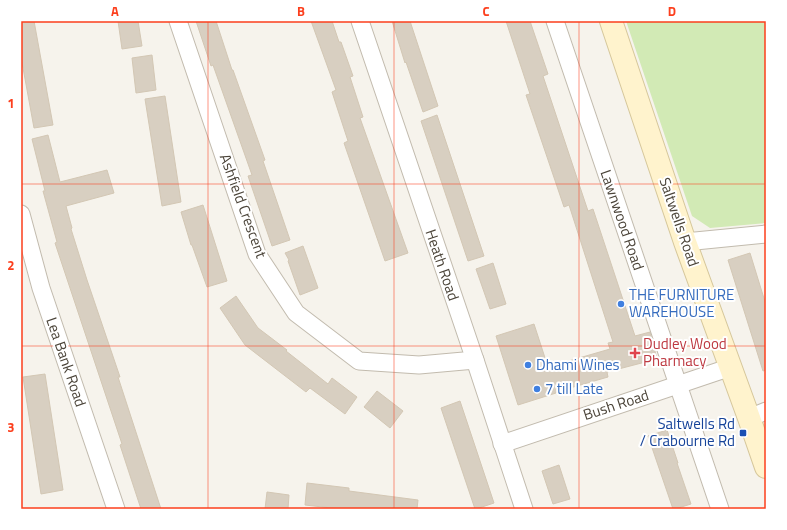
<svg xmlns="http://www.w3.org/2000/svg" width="787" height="530" viewBox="0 0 787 530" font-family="'Titillium Web',sans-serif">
  <rect width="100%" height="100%" fill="#f6f3ec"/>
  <path fill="#d2eab5" d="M626,21H766V223L710,228L692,216Z"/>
  <g fill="#d8cfc1" stroke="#d3c7b4">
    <path d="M21,21H34L53,125L34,128L21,57Z"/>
    <path d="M118,21H138L142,46L122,49Z"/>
    <path d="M196,21H216L232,70H233L265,160L263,161L290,240L272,246L248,176L252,175L213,65L211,66Z"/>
    <path d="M311,21H332L339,42H341L353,76L350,77L363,117L360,118L408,253L385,261L344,143L348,141L332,92L336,90Z"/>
    <path d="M392,21H410L438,106L423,112L406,62L405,63Z"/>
    <path d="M506,21H530L548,74L543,76L588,211L593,209L635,336L650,332L657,359L607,372L608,377L556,392V393L518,405L496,336L534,324L548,367L610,349L608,343L613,342L569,205L564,207L526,95L530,94Z"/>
    <path d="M152,55L156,90L136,93L132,58Z"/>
    <path d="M165,96L181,202L162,206L145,99Z"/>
    <path d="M437,115L484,256L468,261L421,121Z"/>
    <path d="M48,135L60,182L107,170L114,193L66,206L72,228L71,229L87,280L120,377H118L161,509H141L120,445L122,444L55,243L57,242L43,191H45L32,139Z"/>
    <path d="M203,205L227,281L207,287L192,245H191L181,212Z"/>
    <path d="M303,246L318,288L300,295L288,261L289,260L285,253Z"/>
    <path d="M750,253L766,305V370L763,371L728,260Z"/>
    <path d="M493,263L506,304L490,309L476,269Z"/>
    <path d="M236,296L258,328L287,350L286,351L328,384L332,378L357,397L345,414L310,388L306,392L245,345L220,308Z"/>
    <path d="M45,374L63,490L41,494L23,377Z"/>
    <path d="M377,391L403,411L390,428L364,407Z"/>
    <path d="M460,401L494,503L476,509H475L441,408Z"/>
    <path d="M667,430L678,463H677L691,504L675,509H673L648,436Z"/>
    <path d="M559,465L570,499L553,504L542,471Z"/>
    <path d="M307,483L349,488V491L418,500L417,509H340L305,505Z"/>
    <path d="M267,492L289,495L288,509H265Z"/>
  </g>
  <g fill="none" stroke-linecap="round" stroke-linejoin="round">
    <g stroke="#c2bbae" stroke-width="19">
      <g id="street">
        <path d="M178,21L257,254L296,313L359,361L419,365L475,360"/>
        <path d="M360,21L475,360L524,509"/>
        <path d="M555,21L720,509"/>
        <path d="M21,214L41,288L116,509"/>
        <path d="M685,242L766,234"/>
        <path d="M749,418L766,411"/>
        <path d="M502,444L731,367"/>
      </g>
    </g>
    <g stroke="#d6c79b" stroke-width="24">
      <path id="secondary" d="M611,21L685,242L749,418L766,467"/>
    </g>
    <use href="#street" stroke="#fff" stroke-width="17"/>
    <use href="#secondary" stroke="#fff3cd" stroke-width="22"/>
  </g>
  <path fill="none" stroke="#fc3f1d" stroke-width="1" stroke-opacity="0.55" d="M208,21V509M394,21V509M579,21V509M21,184H766M21,346H766"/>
  <g fill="#3f7fe0" stroke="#fff" stroke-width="1.5">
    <circle cx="621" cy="304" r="4"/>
    <circle cx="528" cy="365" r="4"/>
    <circle cx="537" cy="389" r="4"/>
  </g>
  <path fill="#e0444e" stroke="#fff" stroke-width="1.5" d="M633 347h4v4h4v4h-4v4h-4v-4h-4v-4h4z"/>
  <rect fill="#1a4fb4" stroke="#fff" stroke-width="1.5" x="739" y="429" width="8" height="8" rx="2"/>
  <g text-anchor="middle" stroke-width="4" stroke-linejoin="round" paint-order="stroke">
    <g font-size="15" fill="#4b4439" stroke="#fff">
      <text transform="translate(243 206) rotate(70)" y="5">Ashfield Crescent</text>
      <text transform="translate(622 220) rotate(71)" y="5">Lawnwood Road</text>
      <text transform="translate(679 222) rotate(71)" y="5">Saltwells Road</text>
      <text transform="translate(442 265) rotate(71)" y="5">Heath Road</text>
      <text transform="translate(66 362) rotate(71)" y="5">Lea Bank Road</text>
      <text transform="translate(616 405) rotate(-18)" y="5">Bush Road</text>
    </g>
    <g font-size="15" fill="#366cbe" stroke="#fff" text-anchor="start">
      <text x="629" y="300">THE FURNITURE<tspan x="629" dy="17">WAREHOUSE</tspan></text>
      <text x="536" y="370">Dhami Wines</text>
      <text x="545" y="394">7 till Late</text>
    </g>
    <g font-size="15" fill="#be3a42" stroke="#fff" text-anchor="start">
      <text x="643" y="349">Dudley Wood<tspan x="643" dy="17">Pharmacy</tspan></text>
    </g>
    <g font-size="15" fill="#164399" stroke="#fff" text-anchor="end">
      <text x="735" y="429">Saltwells Rd<tspan x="735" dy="17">/ Crabourne Rd</tspan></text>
    </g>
  </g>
  <rect width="787" height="530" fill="none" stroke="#ffffff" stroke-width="44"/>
  <rect x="22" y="22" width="743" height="486" fill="none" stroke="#fc3f1d" stroke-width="1.5"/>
  <g font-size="13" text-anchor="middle" font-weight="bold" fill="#fc3f1d">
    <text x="115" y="16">A</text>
    <text x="301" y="16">B</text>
    <text x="486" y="16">C</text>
    <text x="672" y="16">D</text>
    <text x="11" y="108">1</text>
    <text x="11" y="270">2</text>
    <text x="11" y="432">3</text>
  </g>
</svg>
